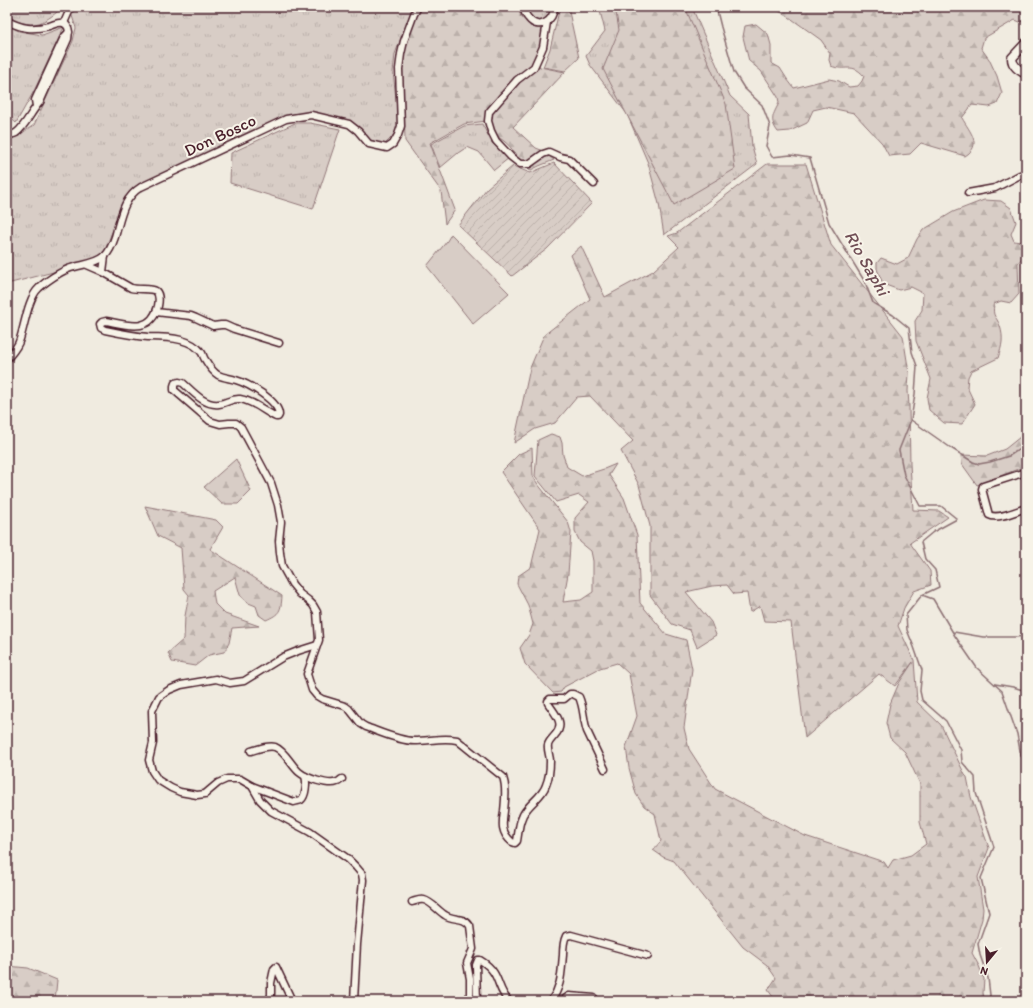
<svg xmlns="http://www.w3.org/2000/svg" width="1033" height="1008" viewBox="0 0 1033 1008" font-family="Itim,sans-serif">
  <defs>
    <pattern id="grass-tufts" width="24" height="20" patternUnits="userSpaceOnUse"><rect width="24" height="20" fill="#d8cdc6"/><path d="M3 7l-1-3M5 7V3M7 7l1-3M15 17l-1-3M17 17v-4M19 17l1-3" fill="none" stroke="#bbb0aa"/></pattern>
    <pattern id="forest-firs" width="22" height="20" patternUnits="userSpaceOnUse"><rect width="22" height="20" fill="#d8cdc6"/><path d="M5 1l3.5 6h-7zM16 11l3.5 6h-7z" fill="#bbb0aa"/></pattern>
    <pattern id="garden-furrows" width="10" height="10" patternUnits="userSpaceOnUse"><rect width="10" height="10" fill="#d8cdc6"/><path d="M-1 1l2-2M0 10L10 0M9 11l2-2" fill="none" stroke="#bbb0aa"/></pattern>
  </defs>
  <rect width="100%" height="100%" fill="#f0ebe0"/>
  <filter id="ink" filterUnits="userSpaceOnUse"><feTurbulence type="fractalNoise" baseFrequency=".025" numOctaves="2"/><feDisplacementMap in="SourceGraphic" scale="8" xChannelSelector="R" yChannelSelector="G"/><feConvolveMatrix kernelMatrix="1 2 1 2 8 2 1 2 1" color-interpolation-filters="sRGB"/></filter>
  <g filter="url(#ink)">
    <g fill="url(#grass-tufts)" stroke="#917678">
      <path d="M7,7H63C56,13 48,20 39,23C29,26 15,22 7,14Z"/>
      <path d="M69,7H414L411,12L395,54L393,72L399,125L392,137L384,145L361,136L341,121L312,114L286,119L143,184L130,191L123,203L104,253L88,263L7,284V138L16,137L34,125L73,41L76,28Z"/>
      <path d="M525,7H554L544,24L530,19Z"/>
      <path d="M599,7H693L694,12L730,96L749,114L752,146L757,164L664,235L659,204L648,163L627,114L590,65L586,56L605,31Z"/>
      <path d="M7,25L19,31L42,35L64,27L34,91L16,123L7,115Z"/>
      <path d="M295,123H310L340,129L313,209L230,183L231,153Z"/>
      <path d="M482,124L492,143L509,158L494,170L479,152L467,147L458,153L440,168L431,144L464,126Z"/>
    </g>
    <g fill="url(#forest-firs)" stroke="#917678">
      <path d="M420,7H518L521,17L535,28H548L537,63L540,67L565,72L513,127L536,148L541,150L554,160L539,166L531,170C520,165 520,161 514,152C509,144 500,137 491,134L486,121L464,124L430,143L455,210L445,224L441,191L405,141L404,103L402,78L403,50Z"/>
      <path d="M560,7H568L579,58L565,71L543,67L550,49Z"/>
      <path d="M615,7H685L726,104L735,169L674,205L603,69L619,30Z"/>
      <path d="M772,7H1026V20L1020,22L1015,20L984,38L981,48L989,59L997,76L1002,93L997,104L989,107L972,105L962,118C970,132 983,145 965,156L921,143L910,154L889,156L882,143L854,113L826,107L813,110L807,123L790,131L778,132C769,120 773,115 779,103L778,97L761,71L749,61L743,37L745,26L756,24L768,34L771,45V63L780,68L787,79L794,88L829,79L839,81L849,87L858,86L862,81L864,76C852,62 846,72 831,66L829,60L830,53L821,40L789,17Z"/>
      <path d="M767,164H806L831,245L903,336L909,373L908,391L909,406L910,464L913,510L939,511L948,517L910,543L930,571L931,585L914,591L904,608L898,626L914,660L917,702L941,725L965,775L967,777L971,797L989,848L978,877L983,909L982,919L972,953L979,966L984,979L983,993L985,1001H776L768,990L776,978L767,965L743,947L674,861L663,857L653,850L661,841L655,814L644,806L636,794L629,768L626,747L637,716L629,674L617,663L600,668L564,687L561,692L553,693L525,664L520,648L529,635L533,624L528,605L517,584L518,576L531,567L540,529L501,472L519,454L532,448L533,476L537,483L568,522L571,532L568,574L563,602L581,600L593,592V561L591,551L580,542L575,532V518L589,502L579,495L556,502L535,476L538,440L551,434L560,437L562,443L563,455L567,467L582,476L604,469L616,464L609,475L624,498L637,535L640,603L666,634L686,640L692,669L684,728L689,749L715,789L805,836L884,862L888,868L893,860L911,855L926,844L920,822V784L905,752L890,738L886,723L890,704L899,683L913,662L895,686L879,674L805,738L791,622L764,621L760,606L750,612L747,593L734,594L727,585L712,586L686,592L711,622L716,635L697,647L690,630L672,624L650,595V526L639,485L621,451L633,441L590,396L577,397L555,423L535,429L514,443L530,368L544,335L590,299L571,255L581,246L605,297L653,271L679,247L668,236L677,233Z"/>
      <path d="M984,200L1001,201L1011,208L1016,222L1011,234L1014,241L1022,242L1026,240V257L1022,258L1018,263L1019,294L1011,303L1001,301L994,304C992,318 996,315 1000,326C1004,338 1002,346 998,358L971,371L968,377L967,387L975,404L962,424L944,423L929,410L927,398L931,379L916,341L915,321L922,310L923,293L911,287L899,290L883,284L877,269V263L881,258L897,264L908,258L917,239L923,230L953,212Z"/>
      <path d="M1026,430V465L1018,469L977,485L962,464L961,455L987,456L1005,449L1020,437Z"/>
      <path d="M236,459L251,491L238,504H222L204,487Z"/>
      <path d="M145,506L216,520L223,527L210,549L273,590L282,596C281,611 280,614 266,620L259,615L256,606L246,602L240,595L235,577L213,591L215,604L225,614L259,626L232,628L229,643L224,652L209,655L195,666L172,662L168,653L184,639L185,616L189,595L184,589L181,548L158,536Z"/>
      <path d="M7,966L28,968L57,980L55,1001H7Z"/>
    </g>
    <path fill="url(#garden-furrows)" stroke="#917678" d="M554,163L592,203L547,249L512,276L458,225L487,188L513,166L530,173Z"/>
    <path fill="#d8cdc6" stroke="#917678" d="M451,234L509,293L473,324L427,266L447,241Z"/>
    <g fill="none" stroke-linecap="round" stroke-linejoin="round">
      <g stroke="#8b6f72" stroke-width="1.5">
        <path d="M716,7L721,27L734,72L744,88L762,105L770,126L766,146L772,157L791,155L810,158L829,223L865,282L873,303L893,315L909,328L912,352L917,366L915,394L911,420L899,450L904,475L920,506H941L957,519L933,532L921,542L925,559L935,570L939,587L922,595L906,615L907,630L914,647L922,670L920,691L922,700L946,721L961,750L962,762L975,777L976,793L994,847L981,878L989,913L978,944L980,955L988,978L990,995L989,1001"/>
        <path d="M911,420L951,448L973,462L979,464L990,462L1009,456L1026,445"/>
        <path d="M922,595L933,599L955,636L977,668L1002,691L1017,734L1021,756L1026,761"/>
        <path d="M954,632L983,637H1015L1026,636"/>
        <path d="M995,684L1013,687L1026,691"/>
      </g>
      <g stroke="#4a1f2b" stroke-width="9">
        <g id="minor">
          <path d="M523,7C524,11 526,16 529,19C539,31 554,21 554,7"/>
          <path d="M7,21C23,29 32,30 49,26C56,24 57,22 64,23"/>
          <path d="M547,22L543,47L534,67L517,80L489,112L488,121L491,131L496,141L511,157L520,164H529L543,154L549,152L560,157L569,159L594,184"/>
          <path d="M64,23L71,7"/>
          <path d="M36,106L35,100L64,37L69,32"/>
          <path d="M7,136C10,135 14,134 16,133C25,127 32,110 40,102L68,39C69,32 70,27 64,23"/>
          <path d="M968,193L995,188L1020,175L1026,174"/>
          <path d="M105,256L103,272L131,288C138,290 151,288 156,291C160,295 159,301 158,306C151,334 127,325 106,321L102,322L100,324L101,328L105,330C119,333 133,336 148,337C159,337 170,337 181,340C189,342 197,346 202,353C203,355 204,359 206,361C209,366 213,372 218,375C224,378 230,378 236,380C249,384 279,401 279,415L278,417H276C264,411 254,401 240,399C232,398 227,403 219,404C205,406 193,392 183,383L179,382L175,383L174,386V390L210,421L220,424L229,423H236L241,427L271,483L278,505L281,522L279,541L280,553L282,566L292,584L300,594L308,600L313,605L317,612L319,640L307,674L312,690L317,696L322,699L345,706L349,709L361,724L366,727C380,732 400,741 414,741C429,741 443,737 457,740L503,777C507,788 505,800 504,811C502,824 501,833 512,842L515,843L517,841C519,830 519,818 527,809C533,801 543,795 546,785C549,778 550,768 550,761C550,756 547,750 548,745C549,741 553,738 555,735C566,723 554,713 548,703V701L550,699H564L570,694H573L579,697C584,708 583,719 587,731L605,769"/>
          <path d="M87,265L103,272"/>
          <path d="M156,312L191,316L196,318L211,325L213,326L221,325H225L234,329L279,343"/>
          <path d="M7,359C12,353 18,347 20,339C25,324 28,298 39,288C45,282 60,272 68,269C80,264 95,265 105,256C110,251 113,243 115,237C121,217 123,198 141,187L286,119L311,115L349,124L358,131L369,144L387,148L393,144L398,135L401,126L399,69L401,54L404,41L414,14L418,7"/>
          <path d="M1026,472L986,485L983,486L982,489L989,515C998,520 1016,511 1026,508"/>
          <path d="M317,645L298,651L283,657L244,681L230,683L216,679L181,685L169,690L159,697L152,711L153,743L149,760L152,771L158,780L171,788L180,792L197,795L205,794L218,783L227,779H240L252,786L260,800L271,811L310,832L348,859L356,867L362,874L363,880L357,944L354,1001"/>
          <path d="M251,751C258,749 268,745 275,747C285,751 291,765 299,772C306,778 329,786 337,782C339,782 340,780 342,779"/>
          <path d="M252,786L294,802C296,801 299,801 301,800C306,796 307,782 305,776"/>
          <path d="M412,902C416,901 420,899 424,900C432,902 438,911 445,915C453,921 464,916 470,926L473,949L467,963L470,979V1001"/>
          <path d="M270,1001L271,994V983L274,969L276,967L292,1001"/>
          <path d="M477,1001L476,965L478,960H480C485,963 491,968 494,973C500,983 500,993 509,1001"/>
          <path d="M551,1001C562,985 561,974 563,955C563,949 563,942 566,936L571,935L648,956"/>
          <path d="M562,1001L569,996L594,998"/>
        </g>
      </g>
      <g stroke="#4a1f2b" stroke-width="11">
        <path id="major" d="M1026,43L1012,58C1012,66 1019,70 1026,74"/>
      </g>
      <use href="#minor" stroke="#f7f3e8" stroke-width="6"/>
      <use href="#major" stroke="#f7f3e8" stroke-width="8"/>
    </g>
  </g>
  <g text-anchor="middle" stroke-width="4" stroke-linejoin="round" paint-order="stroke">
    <g font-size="17" fill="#4a1f2b" stroke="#f7f3e8">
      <text transform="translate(220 135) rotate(-25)" y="6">Don Bosco</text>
    </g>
    <g font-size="18" font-style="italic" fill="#704e55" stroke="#f7f3e8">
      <text transform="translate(867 263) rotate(60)" y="6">Rio Saphi</text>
    </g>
  </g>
  <rect width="1033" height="1008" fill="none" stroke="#f7f3e8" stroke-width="24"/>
  <rect x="12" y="12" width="1009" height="984" fill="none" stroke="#4a1f2b" stroke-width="1.5" filter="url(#ink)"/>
  <g transform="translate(987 962) rotate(198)" stroke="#f7f3e8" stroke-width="3" paint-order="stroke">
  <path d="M0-3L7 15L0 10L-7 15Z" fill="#4a1f2b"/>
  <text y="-6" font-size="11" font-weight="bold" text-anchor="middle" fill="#4a1f2b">N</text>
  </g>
</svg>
